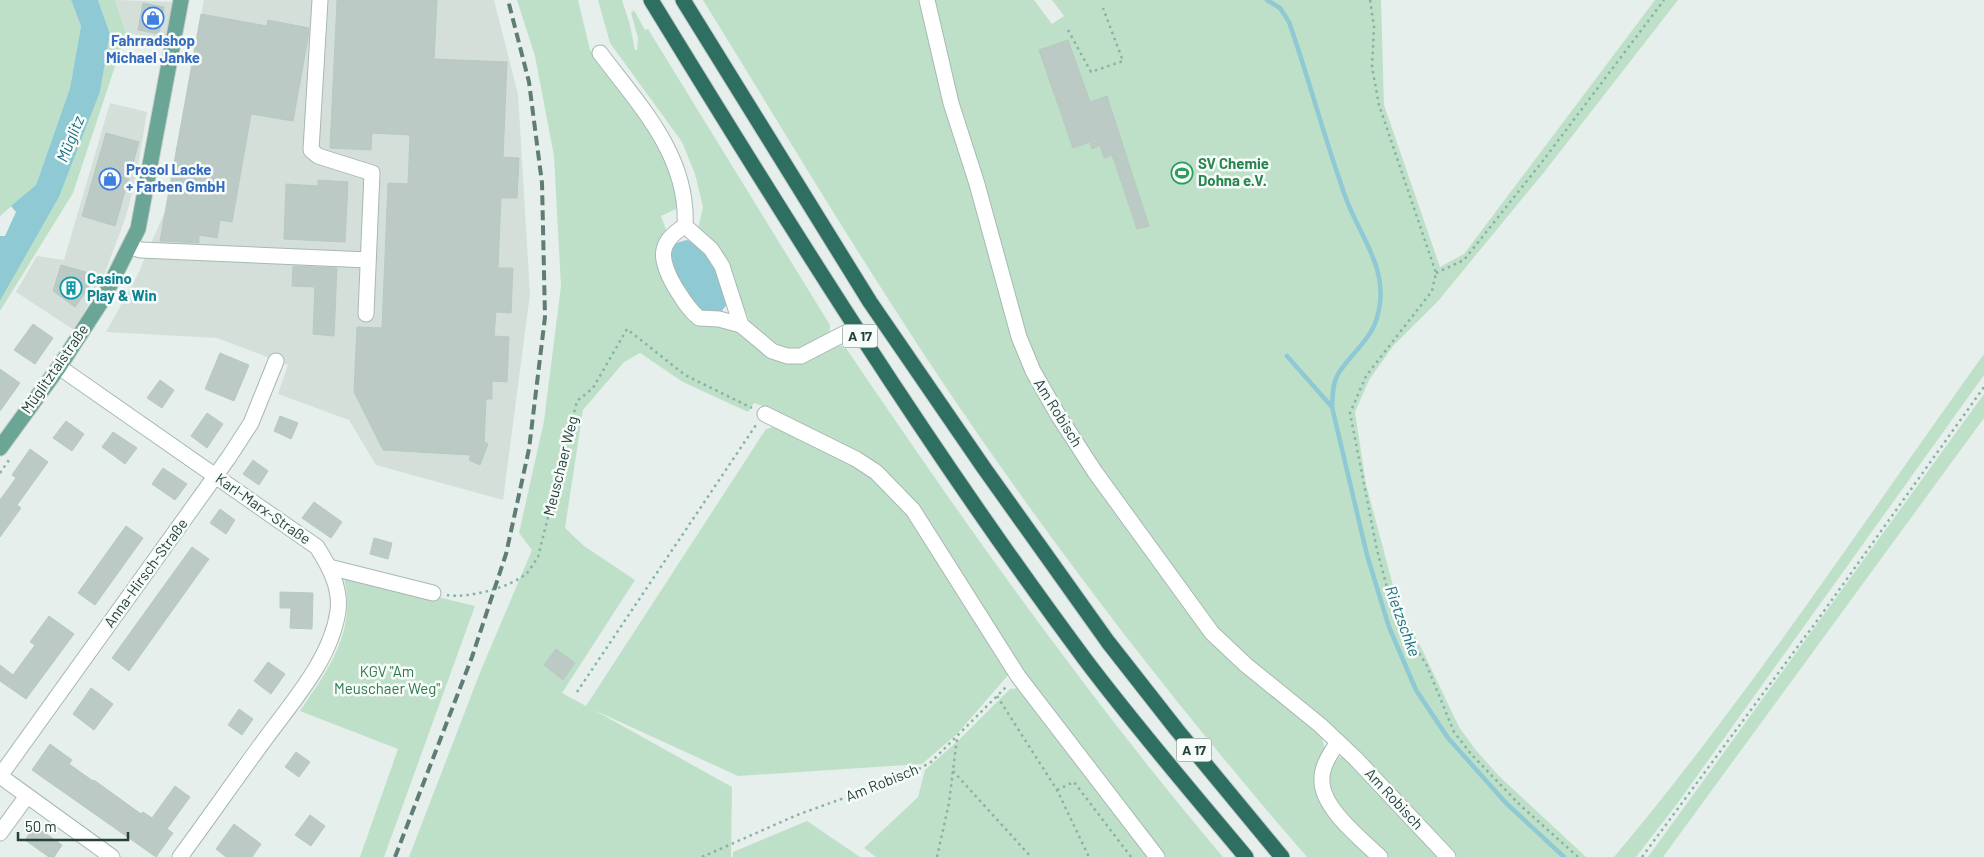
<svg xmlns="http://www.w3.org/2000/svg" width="1984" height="857" viewBox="0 0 1984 857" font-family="Barlow,sans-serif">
  <rect width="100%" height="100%" fill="#e6efeb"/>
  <g fill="#d4dfda">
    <path d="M115,0L174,2L168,40L126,33Z"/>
    <path d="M204,0H494L518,94L530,294L503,500L376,465L349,420L278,394L288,365L217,338L106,332L138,274L165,211Z"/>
    <path d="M110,103L147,112L136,178L126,216L103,278L74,330L16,292L37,256L64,260Z"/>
  </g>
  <g fill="#bfe0c8">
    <path d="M0,0H71L81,26L70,88L36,185L0,216Z"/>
    <path d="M98,0H115L126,33L73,193L0,311V301L59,197L100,92L110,34Z"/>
    <path d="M517,0H578L590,50L638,109L673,168L677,179L680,207L661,216C662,220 665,225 666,230C667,244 655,256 660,271C666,288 688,321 706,324C719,326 731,325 743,332C758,342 769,358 787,361C804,364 822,351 837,344L846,348C964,523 1086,695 1223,857H1164L1015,664L915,507L897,487L875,466L763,406L754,403L748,412L683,382L640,353L624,362L583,410L565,528L584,546L635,580L562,693L586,706L766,429L776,426L857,464L890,491L910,513L1008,666L1009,674L957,734L922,764L738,776L594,710L732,787L731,857H409L481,670L532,550L519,533L544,421L561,286L554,156L535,56Z"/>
    <path d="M598,0H622L630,25L635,50H637L638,38L631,13L634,10L645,30L648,29L830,325L829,336L812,347L782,351L751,325L726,263L698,229L703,207L695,174L682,142L610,43Z"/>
    <path d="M703,0H921L1016,343L1208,635L1320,732L1325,749C1321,760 1314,770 1314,782C1315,808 1357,839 1375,857H1307C1156,683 1016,499 892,305C827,204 766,102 703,0Z"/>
    <path d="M934,0H1034L1052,24L1064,16L1052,0H1381L1384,105L1440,267L1464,254L1655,0H1678L1545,171L1439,300L1393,346L1369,380L1355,412L1366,484L1399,608L1417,639L1459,727L1475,749L1498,775L1586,857H1454L1215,628L1061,413L1021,329L955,101Z"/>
    <path d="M1984,354V375L1677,804L1636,857H1614C1748,698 1863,522 1984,354Z"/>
    <path d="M1984,394V418L1663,857H1648Z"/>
    <path d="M343,574L475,606L384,857H360L398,749L300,711C330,667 358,629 343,574Z"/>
    <path d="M1018,688L1026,692L1154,857H876L864,848L918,797L925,770L961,738L1010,689Z"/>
    <path d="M1339,757H1344L1442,857H1386L1332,803L1327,772Z"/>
    <path d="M807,821L860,857H733V852Z"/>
  </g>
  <g fill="#8ec9d4">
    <path d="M71,0H98L110,34L100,92L59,197L0,301V236H5L16,212L11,206L36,185L70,88L81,26Z"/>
    <path d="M686,240C709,244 723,284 727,304L721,312L708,315L694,308L669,264V251L677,243Z"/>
  </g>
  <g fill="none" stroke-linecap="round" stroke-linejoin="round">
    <g stroke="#8ec9d4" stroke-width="4.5">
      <path d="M1267,0L1280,8L1289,22C1307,73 1321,126 1339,178C1343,191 1348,205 1354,217C1367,245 1384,271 1380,303C1376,339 1355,347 1338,374C1332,384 1333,396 1332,407"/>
      <path d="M1287,356L1332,407L1367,555L1389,627L1416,690L1448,738L1506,803L1564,857"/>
    </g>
  </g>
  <g fill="#bbcac4" stroke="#b8c9c2">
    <path d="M337,0H437L434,59L507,62L503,157L519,158L517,198H501L498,268H513L511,313L496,312L494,336L509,337L507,382L492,381V399H486L484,442L488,444L480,465L469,460L471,455L383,450L354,392L357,327L382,328L388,183L408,184L410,135L372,133L371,150L330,148Z"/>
    <path d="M143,3L164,7L159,34L138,30Z"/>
    <path d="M201,14L267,26L268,20L309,28L308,38L293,121L251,114L232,222L220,220L217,238L199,235V243L160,241Z"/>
    <path d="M1068,40L1090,102L1107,96L1149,226L1137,229L1112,155L1104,158L1100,145L1092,149L1090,142L1073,148L1039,50Z"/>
    <path d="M106,133L139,142L115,226L82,216Z"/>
    <path d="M318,180L348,182L345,242L284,239L286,184L318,186Z"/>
    <path d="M61,265L86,272L91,284L75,307L53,291Z"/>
    <path d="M293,266L337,268L334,336L313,334L315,287L292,286Z"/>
    <path d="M33,324L53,338L35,364L14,350Z"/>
    <path d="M220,353L249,365L234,401L205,389Z"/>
    <path d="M0,369L20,383L0,411Z"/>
    <path d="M160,380L174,390L162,408L147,398Z"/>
    <path d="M207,413L223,424L207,448L191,436Z"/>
    <path d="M280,416L298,423L291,439L274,431Z"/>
    <path d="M66,421L84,434L72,451L53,438Z"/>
    <path d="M113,432L137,448L125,464L102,447Z"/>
    <path d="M30,449L48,462L17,505L21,508L0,537V500L16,478L12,475Z"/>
    <path d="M253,460L268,471L259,485L243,474Z"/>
    <path d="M163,468L187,484L175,500L152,484Z"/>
    <path d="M314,502L342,522L331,538L302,518Z"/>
    <path d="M220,509L235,520L226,534L210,523Z"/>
    <path d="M126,526L143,538L95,605L78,593Z"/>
    <path d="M374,538L392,543L388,559L370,554Z"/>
    <path d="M192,547L209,559L129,671L112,658Z"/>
    <path d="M280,592L313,593L312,629L290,628L291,608H280Z"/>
    <path d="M49,616L74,634L26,699L0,681V665L13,675L35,645L30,642Z"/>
    <path d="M556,649L575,663L563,680L544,665Z"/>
    <path d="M268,662L285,674L271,694L254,681Z"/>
    <path d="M91,688L113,704L94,730L73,714Z"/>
    <path d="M239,709L253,719L242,735L228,725Z"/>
    <path d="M50,744L72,760L69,764L93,781L94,780L141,814L143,812L152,818L175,786L190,797L167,829L173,833L156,857L32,770Z"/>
    <path d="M296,752L310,762L299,777L285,767Z"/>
    <path d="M310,815L325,826L311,846L295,835Z"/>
    <path d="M234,824L261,844L252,857H226L216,849Z"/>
    <path d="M35,826L62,845L54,857H49L25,840Z"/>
  </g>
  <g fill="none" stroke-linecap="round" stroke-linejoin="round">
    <g stroke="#a8b8b2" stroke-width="17">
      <g id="minor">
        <path d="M320,0L311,150L318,156L372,173L366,314"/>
        <path d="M927,0L951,103L977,184L1019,337L1033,371L1058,415L1095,472L1212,633L1246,665L1320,725L1356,759L1448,857"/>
        <path d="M600,53C639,105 689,156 685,226L711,249L722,266L741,325L772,351L787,356H801L855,328"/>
        <path d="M685,226C656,243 660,261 675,287C682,298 688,309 699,318L719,319L741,325"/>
        <path d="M130,247L141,250L368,260"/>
        <path d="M59,367L317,547C329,566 341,587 338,611C331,660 291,703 263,742C235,780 208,819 180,857"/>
        <path d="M765,414L856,459L876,472L913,510L1018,676L1157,857"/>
        <path d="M329,567L433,593"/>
        <path d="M1338,742C1330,754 1321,767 1322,781C1322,808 1361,839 1380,857"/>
        <path d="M0,776L229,457L251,423L276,361"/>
        <path d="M0,776L112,857"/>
        <path d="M0,833L27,796"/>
      </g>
    </g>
    <g stroke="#c2cac8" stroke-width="17">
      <path id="major" d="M0,448L59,367L103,299L138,229L181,0"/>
    </g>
    <g stroke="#c2cac8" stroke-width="17">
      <g id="highway">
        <path d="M651,0C788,224 927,447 1084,658C1135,726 1191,791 1246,857"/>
        <path d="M683,0L870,302L984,468L1108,642L1177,730L1282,857"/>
      </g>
    </g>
    <g stroke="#86b3a5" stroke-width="2.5" stroke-dasharray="2.5 4" stroke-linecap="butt">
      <path d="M1370,0L1374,27L1372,67L1379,105L1436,273L1432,291L1366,376L1350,413L1377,550L1393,610L1427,666L1454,732L1471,754L1520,805L1578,857"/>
      <path d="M1068,30L1091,72L1123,61L1103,8"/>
      <path d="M1436,273L1464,260L1542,162L1664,0"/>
      <path d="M0,473L9,460"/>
      <path d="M447,595C467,599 512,587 527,573C531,569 534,562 538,557L577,401L593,388L627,329L685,375L752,408"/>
      <path d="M577,692L756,425"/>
      <path d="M997,696L1057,790L1089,857"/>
      <path d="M953,771L1031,857"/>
      <path d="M1057,790L1074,782L1131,857"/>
      <path d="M702,857L797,815L908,775L931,762L1008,685"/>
      <path d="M937,857L949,803L957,738"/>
      <path d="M1642,857L1819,618L1984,387"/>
    </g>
    <use href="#minor" stroke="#fff" stroke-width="15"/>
    <use href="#major" stroke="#6aa596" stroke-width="15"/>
    <use href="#highway" stroke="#2f6f62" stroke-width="15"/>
    <path stroke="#5f7d75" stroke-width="4" stroke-dasharray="10 5" stroke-linecap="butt" d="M395,857L472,657L506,554L529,449L545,317L542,183L529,82L508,0"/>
  </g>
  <defs>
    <g id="shop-ring" transform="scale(1.125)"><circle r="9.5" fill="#f7fbf9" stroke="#3f7fe0" stroke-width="1.5"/><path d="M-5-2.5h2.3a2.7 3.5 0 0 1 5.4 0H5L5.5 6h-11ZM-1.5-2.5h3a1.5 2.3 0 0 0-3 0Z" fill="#3f7fe0"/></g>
    <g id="stadium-ring" transform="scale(1.125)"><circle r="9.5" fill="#f7fbf9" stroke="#2e9e5b" stroke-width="1.5"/><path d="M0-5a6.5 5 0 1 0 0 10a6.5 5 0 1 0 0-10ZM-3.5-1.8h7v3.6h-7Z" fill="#2e9e5b"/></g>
    <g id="building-ring" transform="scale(1.125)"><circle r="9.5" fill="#f7fbf9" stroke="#0f9aa8" stroke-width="1.5"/><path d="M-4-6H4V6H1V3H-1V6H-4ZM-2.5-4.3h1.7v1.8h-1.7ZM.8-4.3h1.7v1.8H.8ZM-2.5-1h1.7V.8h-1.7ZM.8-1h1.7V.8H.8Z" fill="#0f9aa8"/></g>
  </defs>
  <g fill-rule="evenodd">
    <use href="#shop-ring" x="153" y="18"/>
    <use href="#stadium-ring" x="1182" y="173"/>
    <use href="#shop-ring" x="110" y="179"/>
    <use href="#building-ring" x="71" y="288"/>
  </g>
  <g text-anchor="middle" stroke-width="5" stroke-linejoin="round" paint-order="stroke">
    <g fill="#f7fbf9" stroke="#637a73" stroke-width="1">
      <rect x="842.5" y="324.5" width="35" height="23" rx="4"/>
      <rect x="1176.5" y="738.5" width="35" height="23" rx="4"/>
    </g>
    <g font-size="14" font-weight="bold" fill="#24423a">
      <text x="860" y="341">A 17</text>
      <text x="1194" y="755">A 17</text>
    </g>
    <g font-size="15" font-weight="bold" fill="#366cbe" stroke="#f7fbf9">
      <text x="153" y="46">Fahrradshop<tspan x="153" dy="17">Michael Janke</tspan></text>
      <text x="126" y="175" text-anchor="start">Prosol Lacke<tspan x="126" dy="17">+ Farben GmbH</tspan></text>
    </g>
    <g font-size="15" font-weight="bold" fill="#27864d" stroke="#f7fbf9" text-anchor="start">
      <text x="1198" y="169">SV Chemie<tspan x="1198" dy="17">Dohna e.V.</tspan></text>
    </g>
    <g font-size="15" font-weight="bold" fill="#0d838f" stroke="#f7fbf9" text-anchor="start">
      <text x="87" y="284">Casino<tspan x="87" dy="17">Play &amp; Win</tspan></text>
    </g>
    <g font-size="15" fill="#24423a" stroke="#f7fbf9">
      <text transform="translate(55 369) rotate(-55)" y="5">Müglitztalstraße</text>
      <text transform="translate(1058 413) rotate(58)" y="5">Am Robisch</text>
      <text transform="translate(561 466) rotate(-76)" y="5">Meuschaer Weg</text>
      <text transform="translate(263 509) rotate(35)" y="5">Karl-Marx-Straße</text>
      <text transform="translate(146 573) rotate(-54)" y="5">Anna-Hirsch-Straße</text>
      <text transform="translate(882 783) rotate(-22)" y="5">Am Robisch</text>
      <text transform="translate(1394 799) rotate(47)" y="5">Am Robisch</text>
    </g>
    <g font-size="15" fill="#2d7a4b" stroke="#f7fbf9">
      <text x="387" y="677">KGV "Am<tspan x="387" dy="17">Meuschaer Weg"</tspan></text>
    </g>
    <g font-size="16" font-style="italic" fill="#1c6f80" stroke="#f7fbf9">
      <text transform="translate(70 139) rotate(-68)" y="6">Müglitz</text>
      <text transform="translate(1403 621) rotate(70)" y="6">Rietzschke</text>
    </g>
  </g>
  <path d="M18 832v8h110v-8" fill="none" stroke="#24423a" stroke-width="2.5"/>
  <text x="25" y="832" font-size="15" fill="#24423a" stroke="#f7fbf9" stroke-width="4" paint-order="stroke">50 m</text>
</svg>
